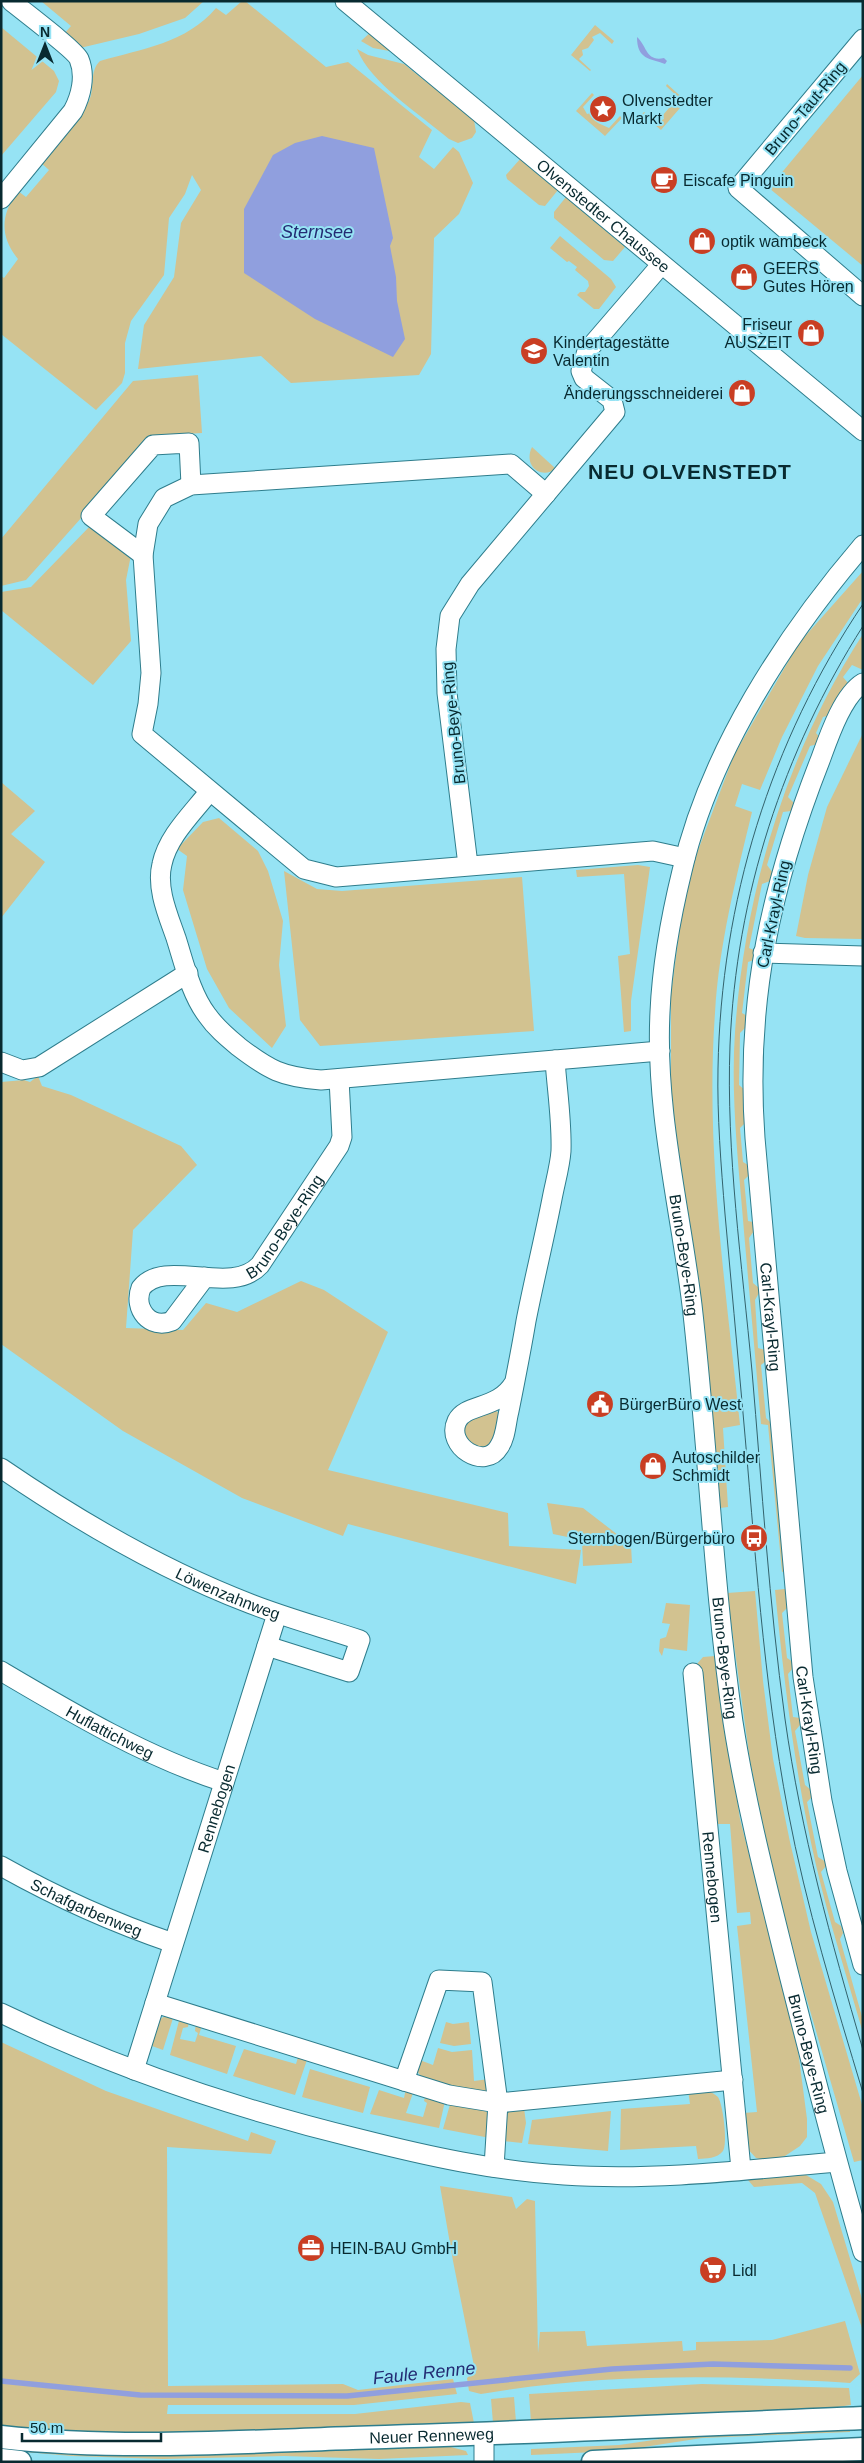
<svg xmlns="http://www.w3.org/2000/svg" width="864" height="2463" viewBox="0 0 864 2463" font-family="Helvetica,sans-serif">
  <rect width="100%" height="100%" fill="#96e3f4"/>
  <g fill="#d2c290">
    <path d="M41,1H204L185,18L139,34L80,48L64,34L71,26Z"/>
    <path d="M242,1H245L326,67L348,62L432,130L419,157L434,169L453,147L459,152L473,183L459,214L434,238L431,354L419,375L291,383L261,356L138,369L144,325L174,277L181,223L201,190L192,175L185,194L169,218L164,275L131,321L125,343V373L122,383L96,410L1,334V276L4,278L18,259C0,237 0,215 18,191L26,197L49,170L40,162C56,143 78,124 89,101C95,88 89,71 100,61C141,49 187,43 216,8L226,15Z"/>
    <path d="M595,25L614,41L612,44L600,33L592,37L594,40L588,48L582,50L583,55L579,59L591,70L590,71L571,55Z"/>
    <path d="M1,27L54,71L59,81L56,92L1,156Z"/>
    <path d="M373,30L400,53L373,48L361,41Z"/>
    <path d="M357,49L368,55L404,64L474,120L476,132L472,138L458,143L449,139C420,114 371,84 357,49Z"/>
    <path d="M863,75V266L769,188Z"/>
    <path d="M667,84L686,101L661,130L642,114L644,112L657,122L664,119L663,115L669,108L675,106L674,101L678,97L666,86Z"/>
    <path d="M592,93L594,95L583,107L587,114L591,113L598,119V123L609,128L620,116L622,118L605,136L576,111Z"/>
    <path d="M521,158L558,190L545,206L539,205L507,179L506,175Z"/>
    <path d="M566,197L625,247L613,261L604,260L554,218V212Z"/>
    <path d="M560,236L611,279L616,287L599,309H594L577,295L580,292H585L589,286L588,281L575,270L577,267L569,261L567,262L550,248Z"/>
    <path d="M198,375L202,433L154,436L26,580L1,586V539L133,381Z"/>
    <path d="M532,447L556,469C540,480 523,465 532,447Z"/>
    <path d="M92,524L131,555L126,580L131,641L93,685L1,610V592L31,587Z"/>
    <path d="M863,571V598L818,666L782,737L760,790L742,784L735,806L752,812C736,878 719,945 715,1013C705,1149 726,1290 740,1425L723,1428L728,1507L720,1508L706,1357L671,1102V994L681,918L694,861L734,755L799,643Z"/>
    <path d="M863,634V670L852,665L843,677L848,683L831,715L823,717L816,733L820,738L818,744L810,746L788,797L794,803L791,811L783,812L767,865L773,873L770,881L762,884L749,948L756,951L754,960L748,962L742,1013L749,1017L748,1025L740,1033L739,1085L746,1091V1122L740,1128L743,1162L748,1165L749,1175L744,1180L748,1221L753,1222L754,1231L749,1238L753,1283L759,1288V1293L755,1300L758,1348L765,1350L766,1361L761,1365L766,1418L770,1422L785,1571L782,1572L768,1425L761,1424C755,1352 748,1280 742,1208C737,1150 731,1090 735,1032C745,891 786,753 863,634Z"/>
    <path d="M863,733V939L805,938L796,936L808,875L827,807Z"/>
    <path d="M1,782L35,811L11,834L45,862L1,918Z"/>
    <path d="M219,818L258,851L268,871L283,921L279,965L286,1026L272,1048L229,1008L207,969L183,890L187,856L177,849L203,822Z"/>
    <path d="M638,865L650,867L631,1001V1031L624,1032L618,956L630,954L624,874L577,877L576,870Z"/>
    <path d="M284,871L317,889L342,891L522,877L534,1031L320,1046L300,1020Z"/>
    <path d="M38,1076L42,1086L71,1095L181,1146L197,1165L133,1230L126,1328L183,1330L206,1303L237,1312L301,1281L324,1290L388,1332L328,1470L508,1513L509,1546L581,1550L576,1584L348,1524L343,1536L242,1498L123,1431L1,1344V1082L24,1080L30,1082Z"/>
    <path d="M494,1410L500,1413L495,1440L488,1448L469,1446L463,1427L472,1416Z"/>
    <path d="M547,1503L583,1508L631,1545L632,1563L583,1566L582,1540L553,1534Z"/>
    <path d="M785,1589L787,1608L782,1613L787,1658L793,1662V1668L788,1674L793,1717L800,1718V1725L795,1731L805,1785L811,1790L812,1797L807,1802L818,1857L826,1862V1866L821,1872L835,1922L841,1926L843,1933L840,1939L863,2020V2033C847,1977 829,1921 816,1865C795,1774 784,1682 775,1590Z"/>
    <path d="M755,1591L763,1681L773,1759L790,1842L811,1932L863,2108V2160L854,2162L789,1938L767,1846L750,1761L727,1593Z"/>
    <path d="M666,1603L690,1605L687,1651L664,1648L662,1656L659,1651L660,1639L666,1637L670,1624L662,1623Z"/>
    <path d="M715,1656L740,1819L797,2043L807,2119V2137L800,2146L785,2156L767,2161L756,2158L745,2146L743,2113L757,2112L737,1926L751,1924L750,1912L737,1913L730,1824H716L697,1664L703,1657Z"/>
    <path d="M169,2014L174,2015L163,2050L152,2046L160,2019Z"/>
    <path d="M180,2017L189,2020L188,2027L183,2028L180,2039L195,2042L198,2033L195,2031L196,2022L202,2025L199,2035L236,2046L227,2074L170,2055Z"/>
    <path d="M446,2022L453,2024L469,2022L471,2044L454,2046L440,2043Z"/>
    <path d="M1,2042L106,2091L248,2141L251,2132L276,2141L271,2154L167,2147L168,2386L343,2384L358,2390L453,2379L457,2394L354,2405H168L167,2414H355L461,2402L470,2403L474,2423L166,2436L1,2426Z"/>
    <path d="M438,2048L452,2052L472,2050L474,2081L489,2079L490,2086L485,2096L423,2079L414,2067L417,2059L433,2065Z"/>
    <path d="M244,2049L296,2064L299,2054L308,2057L295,2095L233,2076Z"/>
    <path d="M310,2069L370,2087L363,2113L302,2097Z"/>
    <path d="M406,2088L414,2090L406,2113L423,2117L427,2103L424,2101L426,2093L445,2101L439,2128L370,2114L379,2090L404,2098Z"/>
    <path d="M688,2090C699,2090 710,2089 718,2097C723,2104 728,2144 723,2151C717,2159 706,2158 698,2159L696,2146L620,2150L621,2109L690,2104Z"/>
    <path d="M451,2101L491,2113L490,2138L443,2129Z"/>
    <path d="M524,2108L526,2123L522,2143L503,2141L504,2117L511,2109Z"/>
    <path d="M611,2111L608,2151L528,2144L532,2120Z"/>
    <path d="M806,2175L821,2184L833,2202L863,2302V2331L815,2193L802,2183L754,2187L747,2179Z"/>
    <path d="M440,2186L512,2197L516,2209L527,2199L535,2201L538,2353L540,2332L585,2331L587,2346L682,2341L683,2351L696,2350V2342L772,2340L845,2321L860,2374L850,2383C726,2375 604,2373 481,2394L469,2391L467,2378L475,2371L453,2261Z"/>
    <path d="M702,2384L849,2388L851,2405L816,2410L531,2422L529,2394Z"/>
    <path d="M514,2397L516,2422L493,2423L491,2399Z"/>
    <path d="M850,2427V2432L702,2438L618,2451L531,2455V2449L619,2445L702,2433Z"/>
    <path d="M443,2445L466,2451L468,2455L379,2459L284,2456L163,2459L72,2456L1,2450V2446Z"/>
  </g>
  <g fill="#909fde">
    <path d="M637,37C647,46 646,62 664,58L667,61L665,64C650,58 637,60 637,37Z"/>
    <path d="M322,136L374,148L393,238L390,246L396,277L397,301L405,339L393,357L315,319L244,273V209L273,155L295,143Z"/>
  </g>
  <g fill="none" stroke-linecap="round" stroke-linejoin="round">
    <path stroke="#909fde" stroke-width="5.5" d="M1,2381L140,2395L347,2396L612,2369L713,2364L850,2368"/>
    <g stroke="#2e7d8c" stroke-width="21">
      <g id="minor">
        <path id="s1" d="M345,1L863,431"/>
        <path d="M863,39L738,188L863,296"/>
        <path d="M1,199L73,111C81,96 86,76 79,59C75,50 23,11 11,1"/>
        <path d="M546,494L511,464L191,485L164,498L148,524L143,555L151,673L148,704L142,734L304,869L336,877L653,851L685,858"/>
        <path id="s2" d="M863,545C785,636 709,753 682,871C671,916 662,965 660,1012C655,1111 680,1207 692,1305C708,1444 713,1584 733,1722C746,1805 767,1886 787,1967C811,2062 835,2157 863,2252"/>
        <path d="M143,555L91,516L153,445L189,443L191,485"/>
        <path id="s3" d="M863,683C843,695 829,736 821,758C771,885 745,1001 755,1138L803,1677L822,1801L837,1871L863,1965"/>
        <path d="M209,792C192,814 168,836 162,864C156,888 168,915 176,938C184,963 191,994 207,1015C216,1028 227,1037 239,1047C269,1070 282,1077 321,1080L660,1051"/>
        <path d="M468,865L447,693L446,649L450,616L470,584L615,412L612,400L584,378L581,371L587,351L661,265"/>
        <path d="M763,953L863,956"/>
        <path d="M1,1062L22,1070L39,1067L188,973"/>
        <path id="s4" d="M205,1277L172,1321C150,1330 133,1309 141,1288C165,1257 231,1297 260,1265L339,1146L342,1137L339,1079"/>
        <path d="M514,1383C498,1410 466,1403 457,1421C445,1446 485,1471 499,1447C506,1437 506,1422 509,1411C515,1381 521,1351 526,1321C534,1280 544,1240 552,1199C555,1183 560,1166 561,1151C562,1121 557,1090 555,1060"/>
        <path id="s5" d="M1,1468C80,1522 162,1570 251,1604C287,1618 324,1628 360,1640L349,1672L267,1646"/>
        <path id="s6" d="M1,1671C72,1713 146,1757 224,1782"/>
        <path id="s7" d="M693,1673L741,2169"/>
        <path id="s8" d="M1,1866C56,1897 114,1923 173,1943"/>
        <path d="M155,2003L449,2095L498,2103L733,2080"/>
        <path d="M1,2013C115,2068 237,2109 360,2139C427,2156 495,2171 564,2175C654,2181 746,2170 836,2162"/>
        <path id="s9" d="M134,2070L277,1614"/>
        <path d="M404,2081L439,1980L482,1982L498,2103L494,2167"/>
        <path d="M484,2434V2462"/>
      </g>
    </g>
    <g stroke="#2e7d8c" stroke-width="25">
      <g id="major">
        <path id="s10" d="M1,2437C118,2450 235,2442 352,2438C522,2433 692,2425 863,2418"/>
        <path d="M1,2460L20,2462"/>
        <path d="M593,2462L863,2449"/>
      </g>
    </g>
    <use href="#minor" stroke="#fff" stroke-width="19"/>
    <use href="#major" stroke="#fff" stroke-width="22"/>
    <g stroke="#33626c" stroke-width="1">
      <path d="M863,604C770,742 721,902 718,1068C717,1116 721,1165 725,1214C731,1280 737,1347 743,1413C755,1546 763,1679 788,1811C806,1906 835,2000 863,2093"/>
      <path d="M863,626C783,752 736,896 730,1045C726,1154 742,1263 752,1371C762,1487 769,1603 785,1719C801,1832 831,1941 863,2050"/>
    </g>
  </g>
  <defs>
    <g id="sight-disc" transform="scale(1.4375)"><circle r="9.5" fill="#c93e23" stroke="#96e3f4"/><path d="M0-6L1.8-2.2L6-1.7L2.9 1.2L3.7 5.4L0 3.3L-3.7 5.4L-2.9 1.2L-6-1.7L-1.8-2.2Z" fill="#fff"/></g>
    <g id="cafe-disc" transform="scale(1.4375)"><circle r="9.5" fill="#c93e23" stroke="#96e3f4"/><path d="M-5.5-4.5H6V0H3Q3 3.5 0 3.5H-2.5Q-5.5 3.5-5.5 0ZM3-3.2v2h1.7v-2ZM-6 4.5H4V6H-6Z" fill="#fff"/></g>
    <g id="shop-disc" transform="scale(1.4375)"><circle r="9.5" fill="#c93e23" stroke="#96e3f4"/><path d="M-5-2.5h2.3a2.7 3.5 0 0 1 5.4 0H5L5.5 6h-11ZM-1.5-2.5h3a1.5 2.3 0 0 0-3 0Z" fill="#fff"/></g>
    <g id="school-disc" transform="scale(1.4375)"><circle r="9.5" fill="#c93e23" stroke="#96e3f4"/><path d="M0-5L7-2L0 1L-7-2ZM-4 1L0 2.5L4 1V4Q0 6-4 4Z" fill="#fff"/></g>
    <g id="civic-disc" transform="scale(1.4375)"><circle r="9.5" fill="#c93e23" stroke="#96e3f4"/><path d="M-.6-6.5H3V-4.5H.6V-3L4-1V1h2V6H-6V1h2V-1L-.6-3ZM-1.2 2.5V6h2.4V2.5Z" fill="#fff"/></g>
    <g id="bus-disc" transform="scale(1.4375)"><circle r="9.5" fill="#c93e23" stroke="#96e3f4"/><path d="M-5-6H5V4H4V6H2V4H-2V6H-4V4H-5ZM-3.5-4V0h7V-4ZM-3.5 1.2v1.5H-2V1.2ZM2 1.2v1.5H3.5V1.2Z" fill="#fff"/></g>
    <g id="office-disc" transform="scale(1.4375)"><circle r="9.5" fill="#c93e23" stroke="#96e3f4"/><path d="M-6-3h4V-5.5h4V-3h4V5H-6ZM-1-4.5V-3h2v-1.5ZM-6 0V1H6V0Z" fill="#fff"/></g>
    <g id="supermarket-disc" transform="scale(1.4375)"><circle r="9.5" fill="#c93e23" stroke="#96e3f4"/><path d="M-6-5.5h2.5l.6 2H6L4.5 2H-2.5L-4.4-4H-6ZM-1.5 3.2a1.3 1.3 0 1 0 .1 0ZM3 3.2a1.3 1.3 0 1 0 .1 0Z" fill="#fff"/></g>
  </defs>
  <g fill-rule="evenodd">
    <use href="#sight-disc" x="603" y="109"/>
    <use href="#cafe-disc" x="664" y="180"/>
    <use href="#shop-disc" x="702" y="241"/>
    <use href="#shop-disc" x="744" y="277"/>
    <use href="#shop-disc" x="811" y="333"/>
    <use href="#school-disc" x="534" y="351"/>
    <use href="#shop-disc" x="742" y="393"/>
    <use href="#civic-disc" x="600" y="1404"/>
    <use href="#shop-disc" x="653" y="1466"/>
    <use href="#bus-disc" x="754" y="1538"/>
    <use href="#office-disc" x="311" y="2248"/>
    <use href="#supermarket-disc" x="713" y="2270"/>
  </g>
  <g text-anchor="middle" stroke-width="4" stroke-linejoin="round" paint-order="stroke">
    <g font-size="16" fill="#082a30" stroke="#96e3f4" text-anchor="start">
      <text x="622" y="106">Olvenstedter<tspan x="622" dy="18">Markt</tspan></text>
      <text x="683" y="186">Eiscafe Pinguin</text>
      <text x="721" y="247">optik wambeck</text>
      <text x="763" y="274">GEERS<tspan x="763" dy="18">Gutes Hören</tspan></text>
      <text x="792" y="330" text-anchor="end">Friseur<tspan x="792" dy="18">AUSZEIT</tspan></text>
      <text x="553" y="348">Kindertagestätte<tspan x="553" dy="18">Valentin</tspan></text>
      <text x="723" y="399" text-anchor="end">Änderungsschneiderei</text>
      <text x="619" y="1410">BürgerBüro West</text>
      <text x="672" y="1463">Autoschilder<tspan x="672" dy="18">Schmidt</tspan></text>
      <text x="735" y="1544" text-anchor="end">Sternbogen/Bürgerbüro</text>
      <text x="330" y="2254">HEIN-BAU GmbH</text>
      <text x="732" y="2276">Lidl</text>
    </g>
    <g font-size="16" fill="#082a30" stroke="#96e3f4">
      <text transform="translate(805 108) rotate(-50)" y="6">Bruno-Taut-Ring</text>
      <text dy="6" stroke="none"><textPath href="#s1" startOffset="336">Olvenstedter Chaussee</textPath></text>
      <text transform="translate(453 723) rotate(-96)" y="6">Bruno-Beye-Ring</text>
      <text transform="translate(773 914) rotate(-78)" y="6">Carl-Krayl-Ring</text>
      <text dy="6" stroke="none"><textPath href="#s4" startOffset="285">Bruno-Beye-Ring</textPath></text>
      <text dy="6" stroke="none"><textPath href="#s2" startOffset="764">Bruno-Beye-Ring</textPath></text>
      <text dy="6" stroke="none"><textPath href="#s3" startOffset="656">Carl-Krayl-Ring</textPath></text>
      <text dy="6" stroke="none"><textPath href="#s5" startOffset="260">Löwenzahnweg</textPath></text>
      <text dy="6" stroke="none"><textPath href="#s2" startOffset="1169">Bruno-Beye-Ring</textPath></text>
      <text dy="6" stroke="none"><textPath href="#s3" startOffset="1061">Carl-Krayl-Ring</textPath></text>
      <text dy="6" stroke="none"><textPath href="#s6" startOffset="125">Huflattichweg</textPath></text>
      <text dy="6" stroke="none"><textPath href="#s9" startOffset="274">Rennebogen</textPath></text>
      <text dy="6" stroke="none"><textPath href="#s7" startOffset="205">Rennebogen</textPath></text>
      <text dy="6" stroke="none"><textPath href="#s8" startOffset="95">Schafgarbenweg</textPath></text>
      <text dy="6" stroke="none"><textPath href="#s2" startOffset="1574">Bruno-Beye-Ring</textPath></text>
      <text dy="6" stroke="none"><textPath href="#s10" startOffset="431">Neuer Renneweg</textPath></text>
    </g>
    <g font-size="18" font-style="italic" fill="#232b73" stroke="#96e3f4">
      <text x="317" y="238">Sternsee</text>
      <text transform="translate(424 2373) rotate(-6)" y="6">Faule Renne</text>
    </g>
    <g font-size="21" font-weight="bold" letter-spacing="1" fill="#082a30" stroke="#96e3f4">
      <text x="690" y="479">NEU OLVENSTEDT</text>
    </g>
  </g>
  <rect width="864" height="2463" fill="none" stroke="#082a30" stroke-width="5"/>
  <g transform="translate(45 45)" stroke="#96e3f4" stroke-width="4" paint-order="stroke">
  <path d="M0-4L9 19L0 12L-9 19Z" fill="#082a30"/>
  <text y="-8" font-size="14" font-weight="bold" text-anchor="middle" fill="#082a30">N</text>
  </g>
  <path d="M22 2433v8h139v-8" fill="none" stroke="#082a30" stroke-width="2.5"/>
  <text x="30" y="2433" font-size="15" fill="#082a30" stroke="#96e3f4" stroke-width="4" paint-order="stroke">50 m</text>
</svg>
